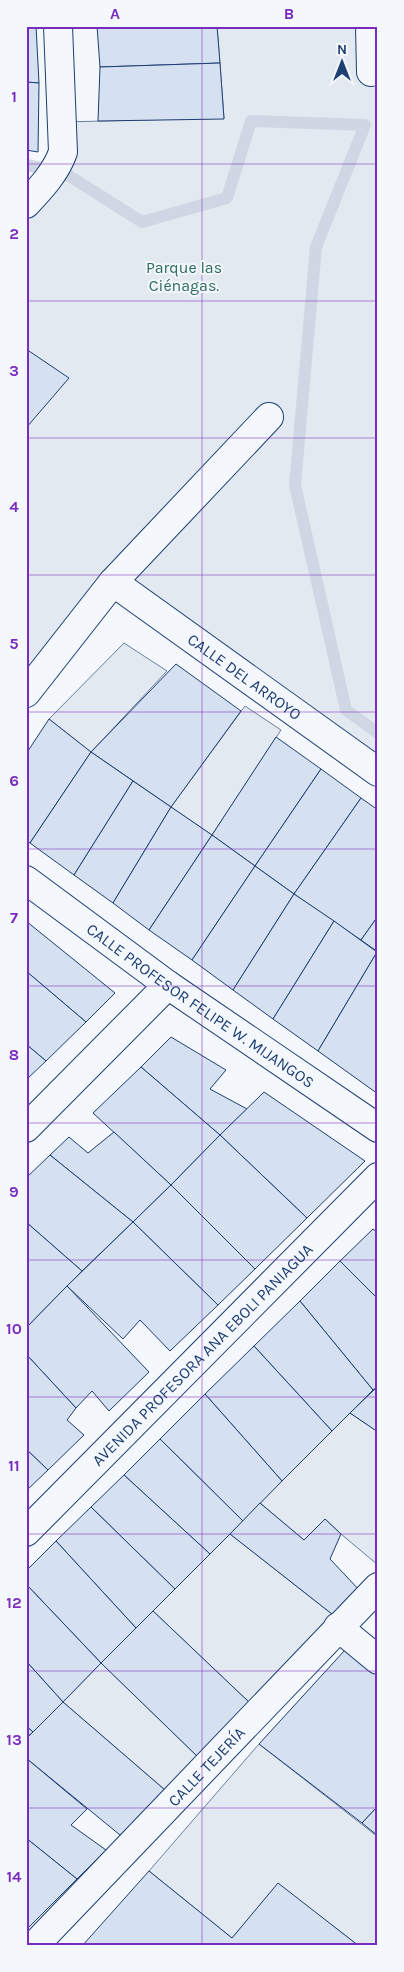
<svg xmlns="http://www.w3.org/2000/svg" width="404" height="1972" viewBox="0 0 404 1972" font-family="Karla,sans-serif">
  <rect width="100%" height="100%" fill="#f4f7fb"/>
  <g fill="#e3e9f0" stroke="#687fa3">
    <path d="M217,26H378V760L121,583L26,689V206L63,122L224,118Z"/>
    <path d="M124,643L167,671L91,752L49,719Z"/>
    <path d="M245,706L281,730L212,835L171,807Z"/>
    <path d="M350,1413L378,1432V1565L341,1534L325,1519L304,1540L260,1503Z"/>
    <path d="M230,1534L337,1618L251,1704L153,1611Z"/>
    <path d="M101,1663L198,1757L165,1790L63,1702Z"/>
    <path d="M259,1744L378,1837V1946H359L278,1884L232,1938L149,1871Z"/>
  </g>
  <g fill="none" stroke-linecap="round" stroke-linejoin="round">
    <path stroke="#cfd7e4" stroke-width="12" d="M26,165L63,172L142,222L227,198L251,121L365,125L316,247L295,485L346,710L378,733"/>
  </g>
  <g fill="#d5e0f0" stroke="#1d3f73">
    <path d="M26,26H36L39,83L26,82Z"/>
    <path d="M97,26H217L220,63L100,67Z"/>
    <path d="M220,63L224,119L98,121L100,67Z"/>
    <path d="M26,82L39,83L38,152L26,150Z"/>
    <path d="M26,349L69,378L26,428Z"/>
    <path d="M176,664L241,711L171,807L91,752Z"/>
    <path d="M49,719L91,752L30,843L26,841V754Z"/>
    <path d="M276,737L321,769L255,866L212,835Z"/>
    <path d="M91,752L133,781L74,875L30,843Z"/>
    <path d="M321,769L361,798L294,894L255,866Z"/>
    <path d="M133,781L171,807L113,903L74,875Z"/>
    <path d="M361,798L378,810V916L361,940L294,894Z"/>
    <path d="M171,807L212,835L149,930L113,903Z"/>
    <path d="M212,835L255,866L192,960L149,930Z"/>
    <path d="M255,866L294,894L233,990L192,960Z"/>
    <path d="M294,894L334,921L273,1019L233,990Z"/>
    <path d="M378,916V952L361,940Z"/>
    <path d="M26,921L115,993L86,1022L26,971Z"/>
    <path d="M334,921L377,952L318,1051L273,1019Z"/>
    <path d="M377,952H378V1094L318,1051Z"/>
    <path d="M26,971L86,1022L46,1061L26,1044Z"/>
    <path d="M171,1037L226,1070L210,1089L247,1109L220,1135L141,1067Z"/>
    <path d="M26,1044L46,1061L26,1080Z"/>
    <path d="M141,1067L220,1135L171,1185L93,1113Z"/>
    <path d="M264,1092L365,1161L307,1218L220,1135Z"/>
    <path d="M114,1132L171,1185L133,1222L50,1155L69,1137L88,1153Z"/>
    <path d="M220,1135L307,1218L255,1269L171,1185Z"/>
    <path d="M50,1155L133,1222L82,1271L26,1222V1178Z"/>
    <path d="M171,1185L255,1269L218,1305L133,1222Z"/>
    <path d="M26,1222L82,1271L26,1328Z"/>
    <path d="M133,1222L218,1305L170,1351L140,1320L123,1339L67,1286Z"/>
    <path d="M373,1229L378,1233V1299L340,1261Z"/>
    <path d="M340,1261L378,1299V1386L373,1390L300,1301Z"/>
    <path d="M67,1286L149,1372L109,1411L92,1391L76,1408L26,1354V1328Z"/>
    <path d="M300,1301L373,1390L332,1431L254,1346Z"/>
    <path d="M254,1346L332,1431L282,1481L205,1394Z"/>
    <path d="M26,1354L76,1408L67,1420L84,1435L48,1470L26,1449Z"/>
    <path d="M378,1386V1432L350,1413Z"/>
    <path d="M205,1394L282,1481L243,1521L160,1439Z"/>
    <path d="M160,1439L243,1521L210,1554L124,1475Z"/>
    <path d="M26,1449L48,1470L26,1491Z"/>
    <path d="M124,1475L210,1554L175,1589L91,1507Z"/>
    <path d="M260,1503L304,1540L325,1519L341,1534L330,1559L362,1593L337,1618L230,1534Z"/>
    <path d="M91,1507L175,1589L136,1628L56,1541Z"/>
    <path d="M56,1541L136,1628L101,1663L26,1584V1571Z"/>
    <path d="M26,1584L101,1663L63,1702L26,1661Z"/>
    <path d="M153,1611L251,1704L198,1757L101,1663Z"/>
    <path d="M345,1650L378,1675V1806L362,1823L259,1744Z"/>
    <path d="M26,1661L63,1702L33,1732L26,1726Z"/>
    <path d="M63,1702L165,1790L120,1835L26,1758V1739Z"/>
    <path d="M26,1726L33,1732L26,1738Z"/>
    <path d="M26,1758L87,1809L71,1825L106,1850L77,1879L26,1838Z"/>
    <path d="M378,1806V1836L362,1823Z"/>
    <path d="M26,1838L77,1879L27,1929H26Z"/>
    <path d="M149,1871L232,1938L278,1883L359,1946H82Z"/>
  </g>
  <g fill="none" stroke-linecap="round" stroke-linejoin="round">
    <g stroke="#1d3f73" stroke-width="30">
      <g id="minor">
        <path d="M370,26L371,72"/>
        <path d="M26,204C41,188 56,172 63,152L58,26"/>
        <path id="s1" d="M113,582L378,772"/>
        <path d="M26,693L113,582L269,417"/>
        <path id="s2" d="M26,880L168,985L378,1128"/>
        <path d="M26,1128L168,985"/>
        <path id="s3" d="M26,1532L378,1177"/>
        <path d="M338,1627L378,1660"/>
        <path id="s4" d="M34,1946L378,1587"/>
      </g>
    </g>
    <use href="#minor" stroke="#f4f7fb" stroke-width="28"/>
  </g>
  <path fill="none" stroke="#7b2cbf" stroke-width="1" stroke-opacity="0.55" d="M202,26V1946M26,164H378M26,301H378M26,438H378M26,575H378M26,712H378M26,849H378M26,986H378M26,1123H378M26,1260H378M26,1397H378M26,1534H378M26,1671H378M26,1808H378"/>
  <g text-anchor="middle" stroke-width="4" stroke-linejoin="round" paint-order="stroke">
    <g font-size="16" fill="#2c6c60" stroke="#f4f7fb">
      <text x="184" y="273">Parque las<tspan x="184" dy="18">Ciénagas.</tspan></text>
    </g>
    <g font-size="16" fill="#1d3f73" stroke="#f4f7fb">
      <text dy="6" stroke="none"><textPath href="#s1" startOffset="162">CALLE DEL ARROYO</textPath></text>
      <text dy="6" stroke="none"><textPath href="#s2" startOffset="215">CALLE PROFESOR FELIPE W. MIJANGOS</textPath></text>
      <text dy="6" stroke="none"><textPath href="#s3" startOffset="250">AVENIDA PROFESORA ANA EBOLI PANIAGUA</textPath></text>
      <text dy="6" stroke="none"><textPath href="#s4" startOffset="249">CALLE TEJERÍA</textPath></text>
    </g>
  </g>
  <rect width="404" height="1972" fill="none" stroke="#f4f7fb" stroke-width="55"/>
  <g transform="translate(342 62)" stroke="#f4f7fb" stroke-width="4" paint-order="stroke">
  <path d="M0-4L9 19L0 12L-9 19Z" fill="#1d3f73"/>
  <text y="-8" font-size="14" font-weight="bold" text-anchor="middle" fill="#1d3f73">N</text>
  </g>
  <rect x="28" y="28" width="348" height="1916" fill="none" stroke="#7b2cbf" stroke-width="2"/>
  <g font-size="16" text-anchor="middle" font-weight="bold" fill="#7b2cbf">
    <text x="115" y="19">A</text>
    <text x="289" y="19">B</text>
    <text x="14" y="102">1</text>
    <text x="14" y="239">2</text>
    <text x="14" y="376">3</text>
    <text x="14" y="512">4</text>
    <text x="14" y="649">5</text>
    <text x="14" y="786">6</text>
    <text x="14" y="923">7</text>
    <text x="14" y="1060">8</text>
    <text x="14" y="1197">9</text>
    <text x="14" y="1334">10</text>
    <text x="14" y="1471">11</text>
    <text x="14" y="1608">12</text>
    <text x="14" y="1745">13</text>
    <text x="14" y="1882">14</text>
  </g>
</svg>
